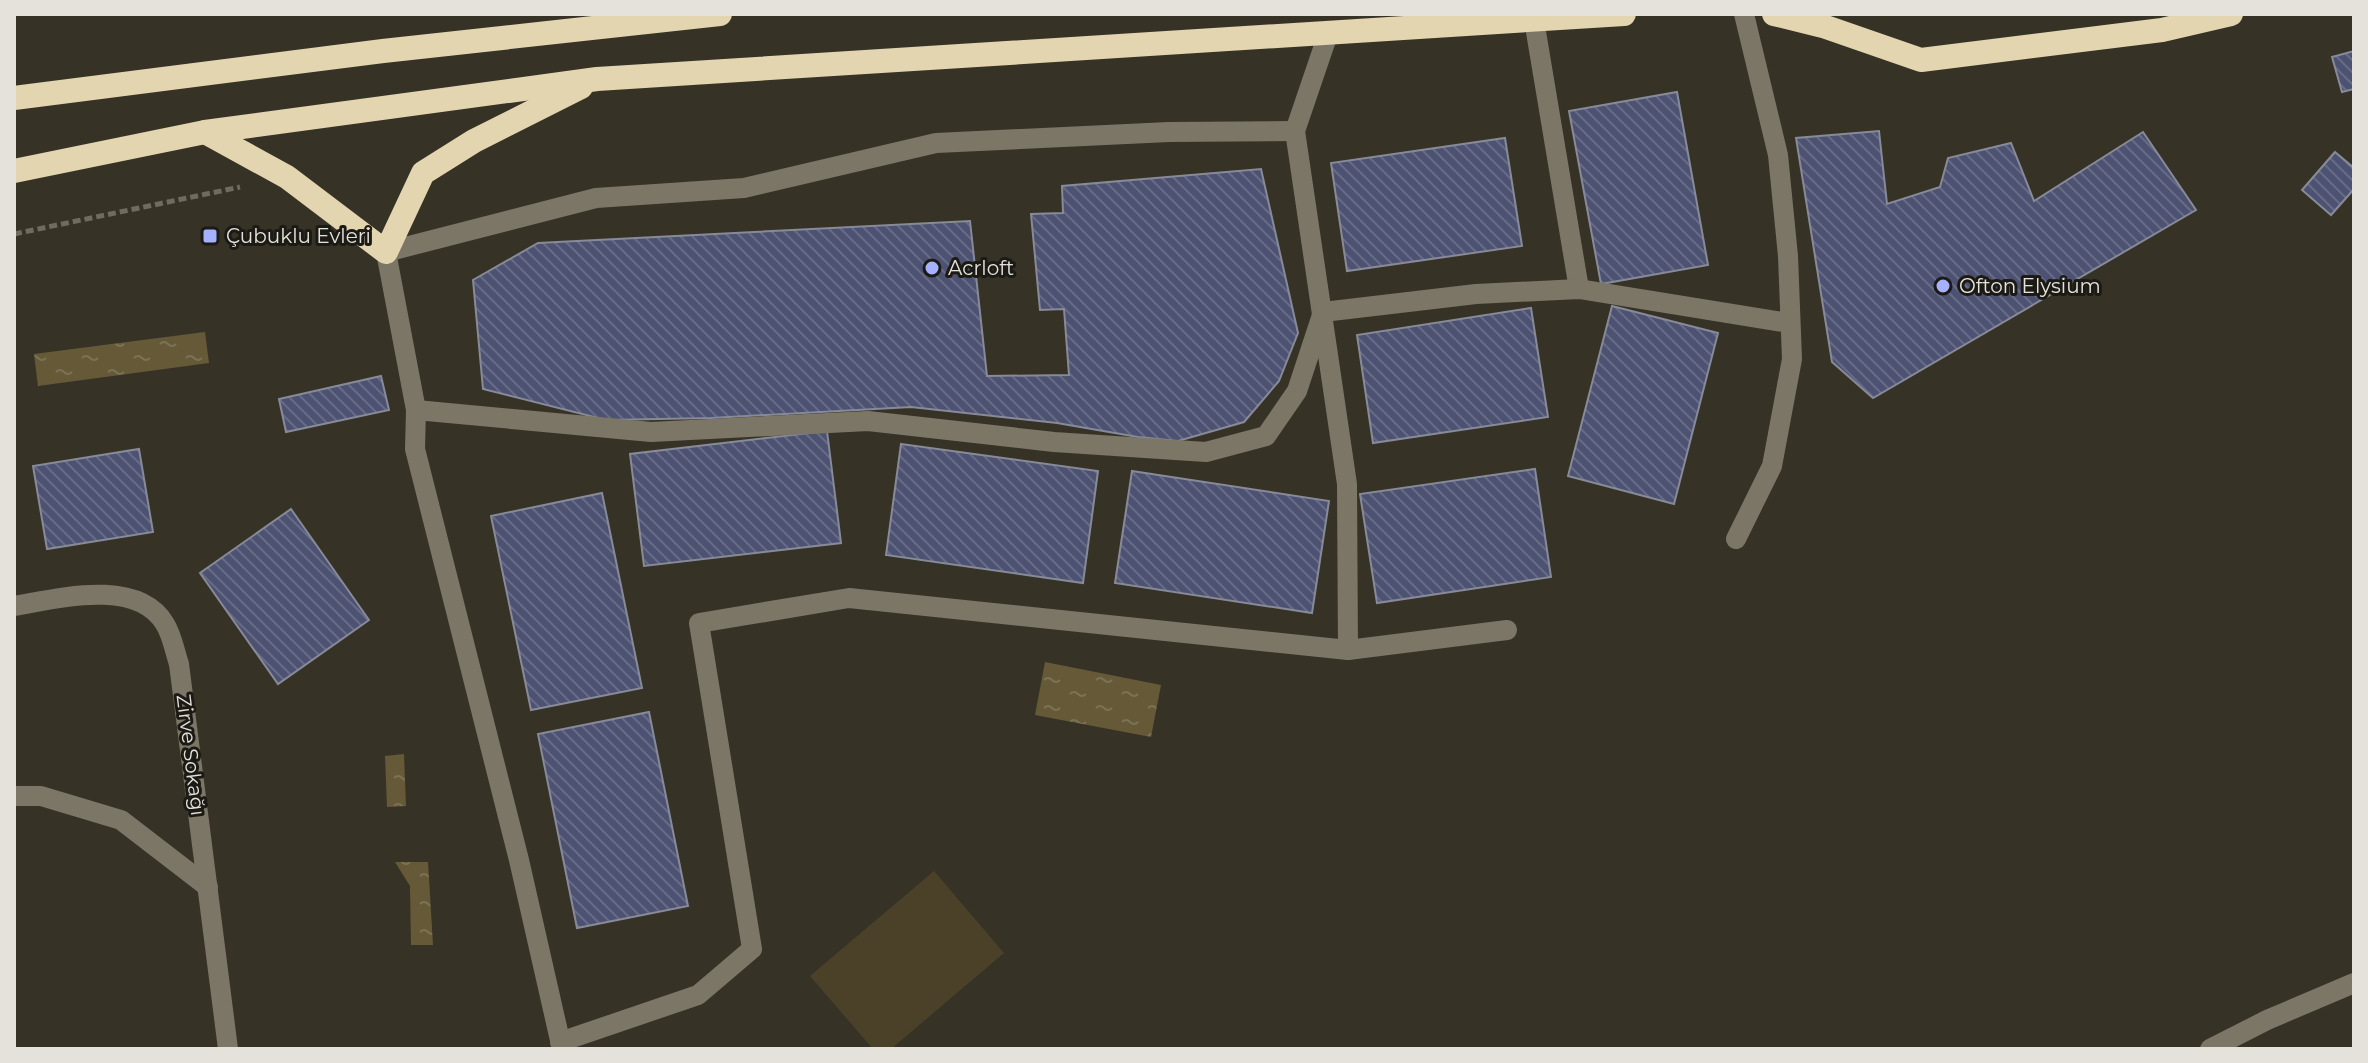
<svg xmlns="http://www.w3.org/2000/svg" width="2368" height="1063" viewBox="0 0 2368 1063" font-family="Montserrat,sans-serif">
  <defs>
    <pattern id="water-ripples" width="26" height="14" patternUnits="userSpaceOnUse" patternTransform="scale(2)"><rect width="26" height="14" fill="#655938"/><path d="M2 4q2-2 4 0t4 0M15 11q2-2 4 0t4 0" fill="none" stroke="#7b7154"/></pattern>
    <pattern id="building-back-hatch" width="6" height="6" patternUnits="userSpaceOnUse" patternTransform="scale(2)"><rect width="6" height="6" fill="#4d5272"/><path d="M-1 5l2 2M0 0l6 6M5-1l2 2" fill="none" stroke="#666b86"/></pattern>
  </defs>
  <rect width="100%" height="100%" fill="#363226"/>
  <path fill="#4b4128" d="M934,871L1004,953L891,1049H873L810,976Z"/>
  <g fill="url(#water-ripples)">
    <path d="M205,332L209,363L38,386L34,354Z"/>
    <path d="M1045,662L1161,685L1151,737L1035,715Z"/>
    <path d="M404,754L406,806L387,807L385,756Z"/>
    <path d="M395,862H428L433,945H411L410,886Z"/>
  </g>
  <g fill="url(#building-back-hatch)" stroke="#878a98" stroke-width="2">
    <path d="M2354,51V89L2342,92L2332,57Z"/>
    <path d="M1677,92L1708,265L1601,284L1569,111Z"/>
    <path d="M1879,131L1887,204L1940,187L1948,158L2011,143L2034,201L2143,132L2196,210L1873,398L1832,362L1796,138Z"/>
    <path d="M1505,138L1522,246L1347,271L1331,163Z"/>
    <path d="M2335,152L2354,168V189L2331,215L2302,190Z"/>
    <path d="M1261,169L1298,333L1279,381L1244,422L1178,441L1138,437L1057,423L911,407L711,418L606,420L483,389L473,280L538,243L970,221L987,376L1069,375L1064,309L1040,310L1031,214L1063,213L1062,186Z"/>
    <path d="M1612,306L1718,333L1674,504L1568,476Z"/>
    <path d="M1531,308L1548,417L1373,443L1357,335Z"/>
    <path d="M381,376L389,410L286,432L279,399Z"/>
    <path d="M827,431L841,543L644,566L630,454Z"/>
    <path d="M901,444L1098,471L1083,583L886,555Z"/>
    <path d="M139,449L153,532L47,549L33,466Z"/>
    <path d="M1535,469L1551,577L1377,603L1360,494Z"/>
    <path d="M1132,471L1329,501L1312,613L1115,583Z"/>
    <path d="M602,493L642,688L531,710L491,516Z"/>
    <path d="M291,509L369,620L278,684L200,573Z"/>
    <path d="M649,712L688,906L577,928L538,734Z"/>
  </g>
  <g fill="none" stroke-linecap="round" stroke-linejoin="round">
    <path stroke="#6f6b60" stroke-width="5" stroke-dasharray="8 4" stroke-linecap="butt" d="M14,234L240,187"/>
    <g stroke="#7c7667" stroke-width="20">
      <path d="M1534,20L1579,289"/>
      <path d="M1328,34L1295,131L1347,484L1348,650"/>
      <path d="M416,410L651,432L868,421L1054,442L1206,452L1266,436L1297,391L1323,312L1476,294L1579,289L1789,323"/>
      <path d="M1736,539L1772,466L1792,359L1788,256L1778,155L1744,14"/>
      <path d="M14,606C56,599 137,577 165,624C172,635 175,652 179,664L228,1049"/>
      <path d="M14,796H41L121,820L208,887"/>
      <path d="M560,1042L698,995L752,949L699,623L849,598L1348,650L1507,630"/>
      <path d="M562,1049L519,860L415,449L416,410L386,252L596,198L744,188L936,143L1169,132L1295,131"/>
      <path d="M2210,1049L2267,1020L2354,983"/>
    </g>
    <g stroke="#e3d5b0" stroke-width="24">
      <path d="M1774,14L1823,26L1921,60L2162,30L2231,14"/>
      <path d="M14,98L383,51L720,14"/>
      <path d="M205,132L287,177L386,252L423,173L474,141L581,87"/>
      <path d="M14,171L205,132L597,79L1624,14"/>
    </g>
  </g>
  <g fill="#a5b1fc" stroke="#1c1a15" stroke-width="3">
    <rect x="202" y="228" width="16" height="16" rx="4"/>
    <circle cx="932" cy="268" r="8"/>
    <circle cx="1943" cy="286" r="8"/>
  </g>
  <g text-anchor="middle" stroke-width="6" stroke-linejoin="round" paint-order="stroke">
    <g font-size="20" fill="#e5e2db" stroke="#1c1a15" text-anchor="start">
      <text x="226" y="243">Çubuklu Evleri</text>
      <text x="948" y="275">Acrloft</text>
      <text x="1959" y="293">Ofton Elysium</text>
    </g>
    <g font-size="20" fill="#e5e2db" stroke="#1c1a15">
      <text transform="translate(191 755) rotate(83)" y="7">Zirve Sokağı</text>
    </g>
  </g>
  <rect width="2368" height="1063" fill="none" stroke="#e5e2db" stroke-width="32"/>
</svg>
